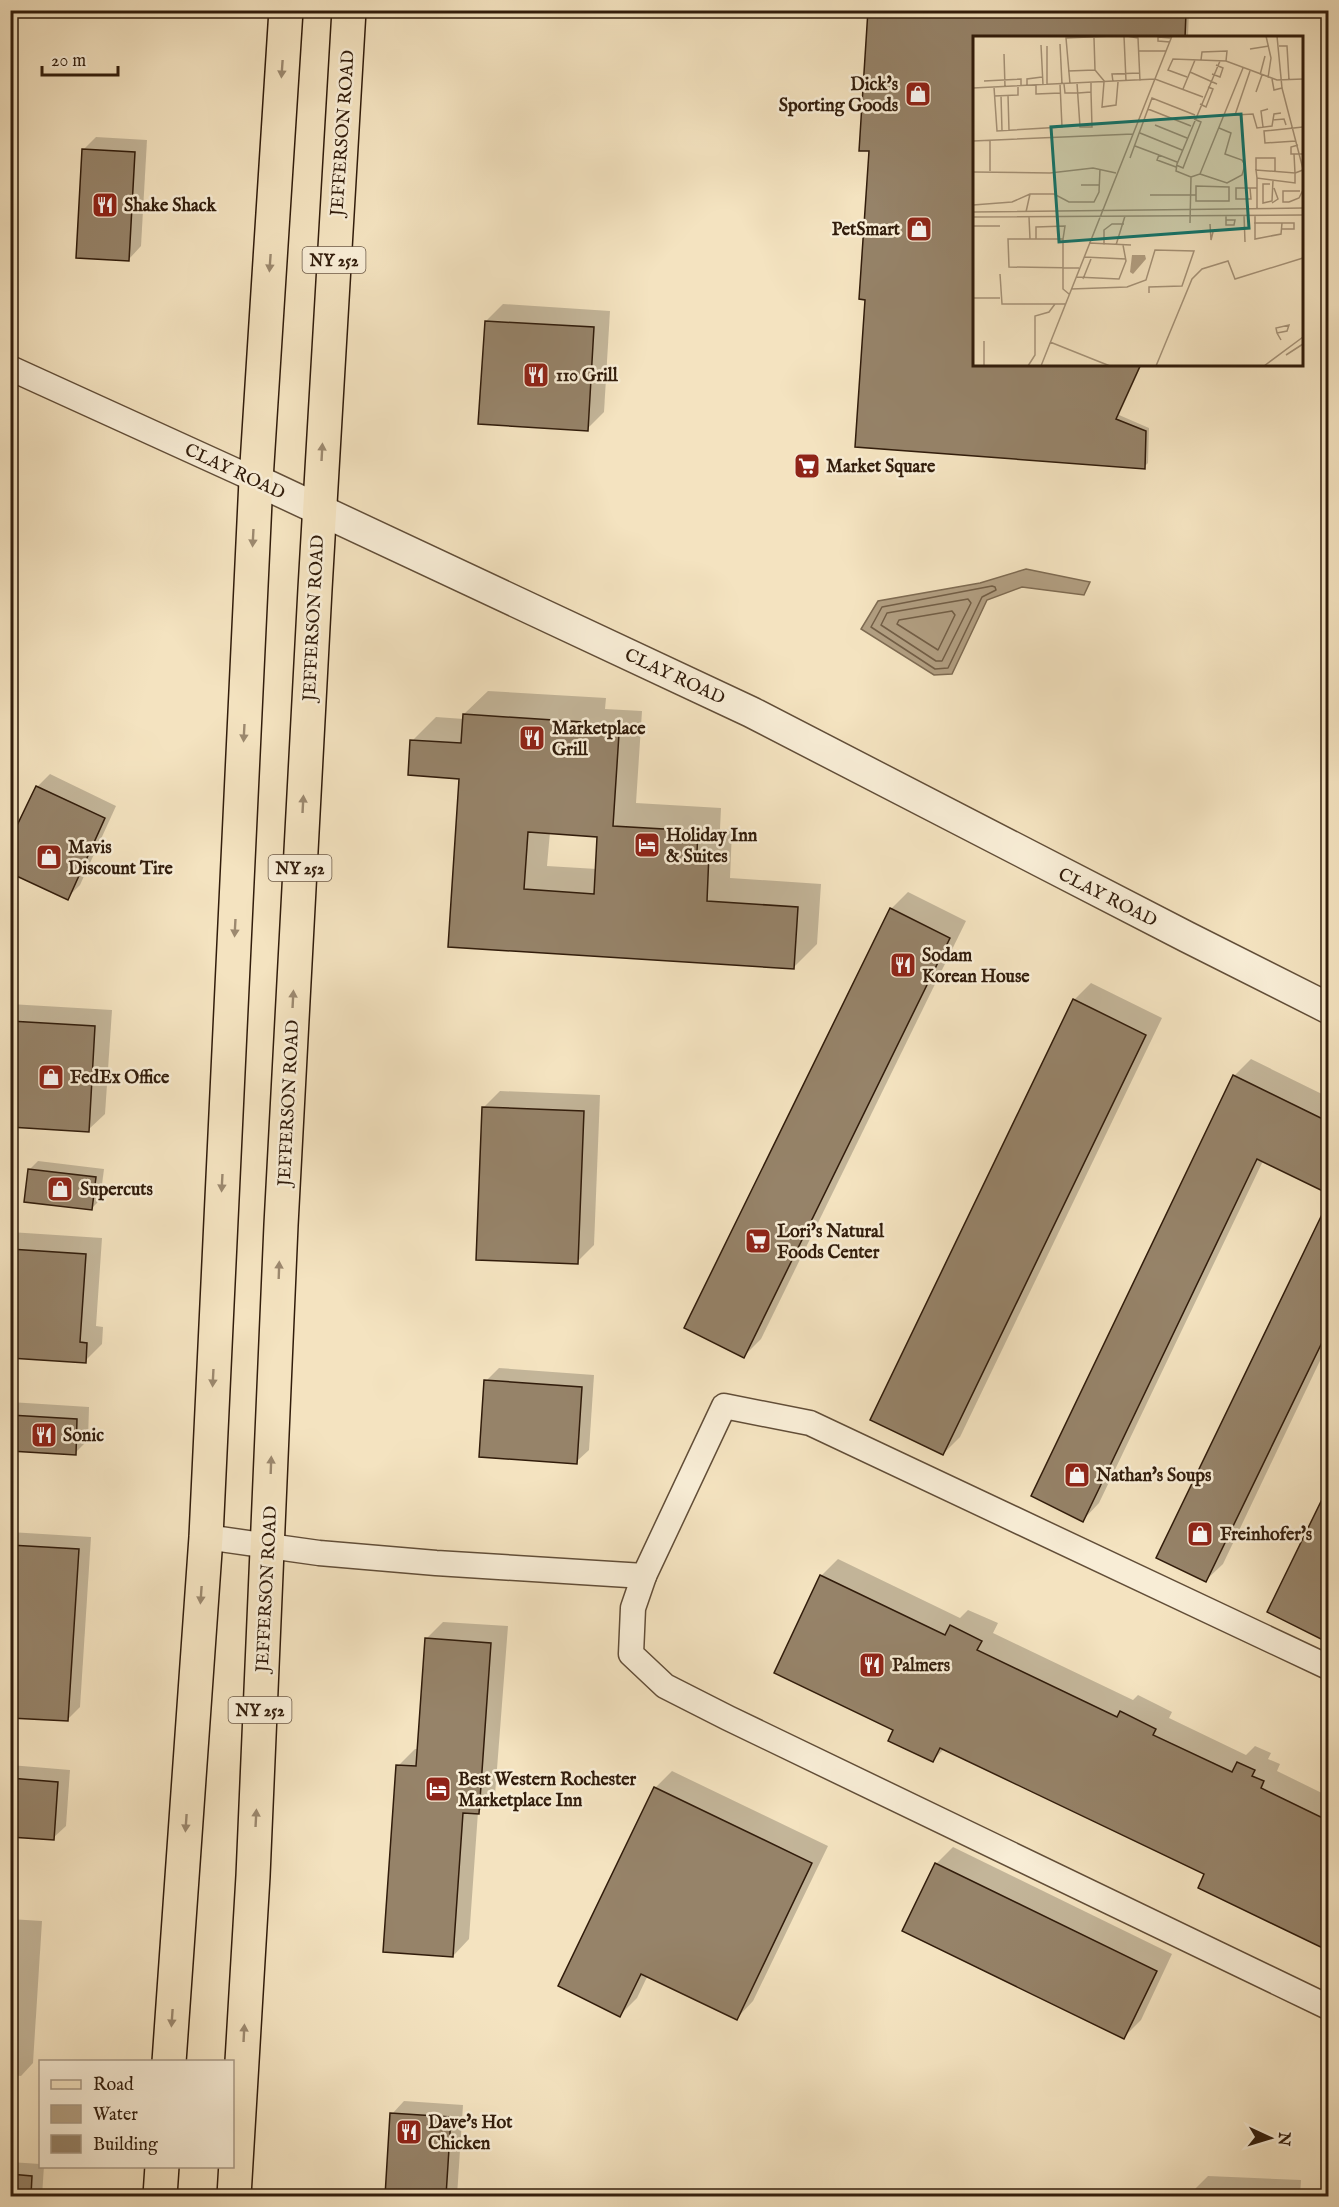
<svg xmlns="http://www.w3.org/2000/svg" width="1339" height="2207" viewBox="0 0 1339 2207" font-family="'IM FELL English',serif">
  <rect width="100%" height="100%" fill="#f4e3c0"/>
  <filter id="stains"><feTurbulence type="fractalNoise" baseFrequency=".00333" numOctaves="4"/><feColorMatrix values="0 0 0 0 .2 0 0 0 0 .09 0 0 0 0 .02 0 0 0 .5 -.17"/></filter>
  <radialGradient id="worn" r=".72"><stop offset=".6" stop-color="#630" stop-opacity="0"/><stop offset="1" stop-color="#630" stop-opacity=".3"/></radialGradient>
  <path fill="#b29f82" stroke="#7e6b52" stroke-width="1.5" d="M1026,569L1090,582L1084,595L1022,587L987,600L952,674L934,675L861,629L878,601L980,583Z"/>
  <g fill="#0003" fill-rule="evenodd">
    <path d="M869,10H1189L1188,38H974V364H1142L1119,415L1149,428L1148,463L1144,467L857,446L867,298L871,150Z"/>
    <path d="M96,137L147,140L141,246L129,259L83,150Z"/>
    <path d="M503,304L610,311L604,412L587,429L486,321Z"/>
    <path d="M488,691L606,698L605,709L642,711L636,803L721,808L720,829L732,830L730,878L821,884L817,944L793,968L449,946L460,778L412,741L436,717L464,719V714ZM550,832L599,836L597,869L547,866Z"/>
    <path d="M50,774L116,806L80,885L67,898L37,787Z"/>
    <path d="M908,892L966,921L761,1339L744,1356L891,909Z"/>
    <path d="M1091,983L1162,1018L960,1437L943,1454L1074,1000Z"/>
    <path d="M10,1004L112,1010L105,1114L88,1130L10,1126Z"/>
    <path d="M1251,1059L1328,1097V1192L1263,1161L1099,1503L1083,1520L1234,1076Z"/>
    <path d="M500,1091L600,1095L594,1245L577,1262L483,1108Z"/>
    <path d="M38,1161L104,1169L100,1200L91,1209L30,1169Z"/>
    <path d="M1328,1204V1344L1223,1564L1206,1580Z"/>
    <path d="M10,1232L102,1238L96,1326L103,1327L102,1344L85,1361L10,1357Z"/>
    <path d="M499,1368L594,1375L589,1450L576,1462L486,1381Z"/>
    <path d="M10,1402L89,1407L88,1440L75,1453L10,1449Z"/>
    <path d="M10,1532L91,1537L80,1707L67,1720L10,1716Z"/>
    <path d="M838,1559L960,1618L968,1610L998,1623L993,1633L1133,1700L1138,1695L1172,1712L1169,1718L1246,1755L1255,1746L1271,1753L1268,1759L1280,1764L1277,1771L1328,1796V1950L1206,1874L945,1748L932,1761L895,1729L821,1576Z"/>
    <path d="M443,1622L508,1626L495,1795L478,1812L469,1939L453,1956L398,1766L415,1749H418L426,1639Z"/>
    <path d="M10,1765L70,1770L66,1826L53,1838L10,1835Z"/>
    <path d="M672,1771L828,1846L753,2001L737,2018L648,1975L637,1998L620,2015L655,1788Z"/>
    <path d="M953,1847L1172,1954L1141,2020L1124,2037L936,1864Z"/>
    <path d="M10,1919L42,1921L33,2063L21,2076L10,2075Z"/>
    <path d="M404,2101L463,2105L457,2196H387L392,2114Z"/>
    <path d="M10,2162L40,2164V2166H44L42,2196H10Z"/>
    <path d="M1208,2176L1301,2180L1300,2196H1191V2193Z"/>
  </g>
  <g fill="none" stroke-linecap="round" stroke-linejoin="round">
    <g stroke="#725e46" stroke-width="1.5">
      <path d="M992,586L995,587L996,590L982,597L948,668L935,669L871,627L882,607Z"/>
      <path d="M968,599L971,603L942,661H936L881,625L887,613Z"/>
      <path d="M952,611L955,615L938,650L897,624L899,620Z"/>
    </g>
  </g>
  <g fill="#968369" stroke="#311c0b" stroke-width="1.5" fill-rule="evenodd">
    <path d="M868,10L1186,12L1185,38H975V364H1141L1116,419L1146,431L1145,469L855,447L865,300L859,299L869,151H859Z"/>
    <path d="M82,149L135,152L129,261L76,258Z"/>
    <path d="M485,321L594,327L588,431L478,424Z"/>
    <path d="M463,714L583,722L582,732L619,734L613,826L698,831L697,852L709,853L707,901L798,907L794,969L448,947L459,779L408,775L410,740L461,743ZM528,832L597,837L594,894L524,889Z"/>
    <path d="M36,786L105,818L68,900L10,873V840Z"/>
    <path d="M890,908L950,938L744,1358L684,1328Z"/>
    <path d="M1073,999L1146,1035L943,1455L870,1420Z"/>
    <path d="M10,1021L95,1026L89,1132L10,1127Z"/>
    <path d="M1233,1075L1329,1122V1194L1257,1159L1083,1522L1031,1496Z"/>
    <path d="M482,1107L584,1111L578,1264L476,1260Z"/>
    <path d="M28,1169L96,1177L92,1210L24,1202Z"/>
    <path d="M1329,1200V1328L1206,1582L1156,1558Z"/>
    <path d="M10,1249L86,1254L80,1342L87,1343L86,1363L10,1358Z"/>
    <path d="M484,1380L582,1387L577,1464L479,1457Z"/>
    <path d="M10,1415L77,1419L76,1455L10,1451Z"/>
    <path d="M1329,1485V1643L1267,1612Z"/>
    <path d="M10,1545L79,1549L68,1721L10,1718Z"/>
    <path d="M820,1575L945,1635L950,1625L982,1641L977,1650L1117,1717L1120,1711L1156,1729L1153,1735L1232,1772L1237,1762L1255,1770L1252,1776L1264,1781L1261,1788L1329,1821V1951L1198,1888L1204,1874L940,1748L933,1762L888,1741L893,1730L774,1673Z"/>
    <path d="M425,1638L491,1643L479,1814L463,1813L453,1957L383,1952L396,1765L416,1766Z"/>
    <path d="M10,1778L58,1782L54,1840L10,1837Z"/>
    <path d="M654,1787L812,1863L737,2020L641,1974L620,2017L558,1986Z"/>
    <path d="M935,1863L1157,1971L1124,2039L902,1931Z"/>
    <path d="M390,2113L451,2117L446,2196H385Z"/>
    <path d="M10,2174L32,2176L31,2196H10Z"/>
  </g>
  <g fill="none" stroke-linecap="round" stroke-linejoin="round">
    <g stroke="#624e38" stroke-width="27">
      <g id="minor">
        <path d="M10,368L256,480"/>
        <path d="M206,1537L319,1553L436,1563L644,1576L724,1406L810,1423L1328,1667"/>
        <path d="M644,1576L633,1608L631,1654L665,1686L728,1718L1328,2007"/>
      </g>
    </g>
    <g stroke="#624e38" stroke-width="33">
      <path id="tertiary" d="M256,480L751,712L1187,937L1328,1008"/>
    </g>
    <g stroke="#311c0b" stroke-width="36">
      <g id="primary">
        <path d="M169,2062L206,1537L256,480L286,10"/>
        <path d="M160,2196L162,2166"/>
        <path d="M234,2196L253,1876L281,1225L315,589L349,10"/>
      </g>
    </g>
    <use href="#minor" stroke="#f8edd6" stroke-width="24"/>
    <use href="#tertiary" stroke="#f8edd6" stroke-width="30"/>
    <use href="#primary" stroke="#f4e3c0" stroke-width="33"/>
  </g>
  <defs><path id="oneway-solid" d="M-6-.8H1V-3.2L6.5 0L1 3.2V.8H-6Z" transform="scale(1.5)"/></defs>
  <g fill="#9c896f">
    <use href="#oneway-solid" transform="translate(282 69) rotate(94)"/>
    <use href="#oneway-solid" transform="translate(270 263) rotate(94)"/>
    <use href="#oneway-solid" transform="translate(322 452) rotate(-87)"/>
    <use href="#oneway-solid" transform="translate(253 538) rotate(93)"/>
    <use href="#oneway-solid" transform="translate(244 733) rotate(93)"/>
    <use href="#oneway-solid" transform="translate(303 804) rotate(-87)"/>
    <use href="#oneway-solid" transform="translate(235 928) rotate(93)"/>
    <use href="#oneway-solid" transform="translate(293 999) rotate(-87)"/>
    <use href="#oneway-solid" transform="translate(222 1183) rotate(93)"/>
    <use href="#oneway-solid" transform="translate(279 1270) rotate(-88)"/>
    <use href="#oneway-solid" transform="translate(213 1378) rotate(93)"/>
    <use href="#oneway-solid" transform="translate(271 1465) rotate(-88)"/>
    <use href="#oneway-solid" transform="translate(201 1595) rotate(94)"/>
    <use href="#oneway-solid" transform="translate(256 1818) rotate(-87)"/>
    <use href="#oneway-solid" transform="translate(186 1823) rotate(94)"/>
    <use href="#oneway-solid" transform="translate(172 2018) rotate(94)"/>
    <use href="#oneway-solid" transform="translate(244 2033) rotate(-87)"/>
  </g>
  <defs>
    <g id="shop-square" transform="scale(1.35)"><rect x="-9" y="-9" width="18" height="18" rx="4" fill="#8f2418" stroke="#f8edd6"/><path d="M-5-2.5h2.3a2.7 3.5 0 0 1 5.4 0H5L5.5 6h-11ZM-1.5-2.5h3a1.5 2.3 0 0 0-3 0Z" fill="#fff"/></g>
    <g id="restaurant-square" transform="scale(1.35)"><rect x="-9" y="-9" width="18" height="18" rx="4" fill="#8f2418" stroke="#f8edd6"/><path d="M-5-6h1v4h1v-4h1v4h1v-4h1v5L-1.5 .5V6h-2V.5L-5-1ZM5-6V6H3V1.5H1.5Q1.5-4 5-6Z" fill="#fff"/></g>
    <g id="supermarket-square" transform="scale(1.35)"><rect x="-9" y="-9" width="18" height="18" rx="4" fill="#8f2418" stroke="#f8edd6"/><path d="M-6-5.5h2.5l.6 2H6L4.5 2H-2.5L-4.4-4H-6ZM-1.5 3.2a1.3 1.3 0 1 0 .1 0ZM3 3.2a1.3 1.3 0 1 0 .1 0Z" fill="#fff"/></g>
    <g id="hotel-square" transform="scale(1.35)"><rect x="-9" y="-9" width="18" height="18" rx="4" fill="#8f2418" stroke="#f8edd6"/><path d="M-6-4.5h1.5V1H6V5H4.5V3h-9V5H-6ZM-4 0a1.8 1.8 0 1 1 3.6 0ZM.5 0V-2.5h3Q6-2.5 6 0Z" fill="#fff"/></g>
  </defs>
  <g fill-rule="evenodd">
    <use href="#shop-square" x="918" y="94"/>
    <use href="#restaurant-square" x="105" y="205"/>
    <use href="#shop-square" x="919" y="229"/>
    <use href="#restaurant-square" x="536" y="375"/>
    <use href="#supermarket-square" x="807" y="466"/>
    <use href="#restaurant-square" x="532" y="738"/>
    <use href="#hotel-square" x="647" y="845"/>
    <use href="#shop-square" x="49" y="857"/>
    <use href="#restaurant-square" x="903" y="965"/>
    <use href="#shop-square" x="51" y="1077"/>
    <use href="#shop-square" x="60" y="1189"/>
    <use href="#supermarket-square" x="758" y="1241"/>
    <use href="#restaurant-square" x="44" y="1435"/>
    <use href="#shop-square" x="1077" y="1475"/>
    <use href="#shop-square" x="1200" y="1534"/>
    <use href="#restaurant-square" x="872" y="1665"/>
    <use href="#hotel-square" x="438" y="1789"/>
    <use href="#restaurant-square" x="409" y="2132"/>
  </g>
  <g text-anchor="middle" stroke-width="5" stroke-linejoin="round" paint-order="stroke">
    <g fill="#f8edd6" stroke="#6d5b48" stroke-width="1.5">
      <rect x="302.5" y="247" width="63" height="26" rx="4.5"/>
      <rect x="268.5" y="855" width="63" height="26" rx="4.5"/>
      <rect x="228.5" y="1697" width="63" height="26" rx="4.5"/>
    </g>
    <g font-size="16" font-weight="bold" fill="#311c0b">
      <text x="334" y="266">NY 252</text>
      <text x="300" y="874">NY 252</text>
      <text x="260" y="1716">NY 252</text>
    </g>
    <g font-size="18" font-weight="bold" fill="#311c0b" stroke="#f8edd6" text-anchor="start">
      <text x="898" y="90" text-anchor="end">Dick's<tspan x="898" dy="21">Sporting Goods</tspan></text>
      <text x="124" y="211">Shake Shack</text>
      <text x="900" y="235" text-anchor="end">PetSmart</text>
      <text x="556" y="381">110 Grill</text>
      <text x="826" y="472">Market Square</text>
      <text x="552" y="734">Marketplace<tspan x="552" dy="21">Grill</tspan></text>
      <text x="666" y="841">Holiday Inn<tspan x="666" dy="21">&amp; Suites</tspan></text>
      <text x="68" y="853">Mavis<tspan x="68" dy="21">Discount Tire</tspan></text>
      <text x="922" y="961">Sodam<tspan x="922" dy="21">Korean House</tspan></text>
      <text x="70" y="1083">FedEx Office</text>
      <text x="80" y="1195">Supercuts</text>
      <text x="777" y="1237">Lori's Natural<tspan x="777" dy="21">Foods Center</tspan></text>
      <text x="63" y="1441">Sonic</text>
      <text x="1096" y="1481">Nathan's Soups</text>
      <text x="1220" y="1540">Freinhofer's</text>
      <text x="892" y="1671">Palmers</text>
      <text x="458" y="1785">Best Western Rochester<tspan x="458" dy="21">Marketplace Inn</tspan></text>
      <text x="428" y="2128">Dave's Hot<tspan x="428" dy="21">Chicken</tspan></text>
    </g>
    <g font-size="18" fill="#311c0b" stroke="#f8edd6">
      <text transform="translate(342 133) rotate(-86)" y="6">JEFFERSON ROAD</text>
      <text transform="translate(235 471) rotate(25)" y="6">CLAY ROAD</text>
      <text transform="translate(313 618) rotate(-87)" y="6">JEFFERSON ROAD</text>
      <text transform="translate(675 676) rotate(25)" y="6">CLAY ROAD</text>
      <text transform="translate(1108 897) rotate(27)" y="6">CLAY ROAD</text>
      <text transform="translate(288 1103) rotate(-87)" y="6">JEFFERSON ROAD</text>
      <text transform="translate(266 1589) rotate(-87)" y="6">JEFFERSON ROAD</text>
    </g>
  </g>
  <g transform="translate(973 36)">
    <rect width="330" height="330" fill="#f4e3c0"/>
    <path d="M159,219H172L173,223L160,238L157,236Z" fill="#b29f82"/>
    <path fill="none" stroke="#a69378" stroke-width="1.5" d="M151,0L153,45M154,0L165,2L167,45M293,0L298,22L295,42M304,0L309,52L330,133M121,2L122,34L132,46M197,6L185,5V1L198,2M87,8L89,48M68,9L70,49M306,10H314L316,44M277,13L296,10M166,15H193M31,18L32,51M228,24L229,16L254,15L253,25M95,35L122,34M277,35L262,79L280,78L284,92L299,90L300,84M217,36L244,48M239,38L247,41L250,32L243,29M287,39L292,20M214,41L195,34L200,23L253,25L304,44L330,43M299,43L301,54L309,52M11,45L48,43V50M131,46L129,71L143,69L145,46M140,46L139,38L167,37M104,47L107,91H119L118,56M91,48L92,57H105L118,56V47M97,48L93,2L139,0M63,49V58L88,57M74,49V10M54,50V43L69,41M21,51L24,95L89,91L87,48M0,52L182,43L230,61M210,53L222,24M283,56L289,39M28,59L29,95M35,59L36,94M21,60L45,59V51M227,68L233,71L240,53L235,51M175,73L218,90M308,77L301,78L300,84L311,83L313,89M182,89L214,102M290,91L288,75L295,73M167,97L209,114M0,105L160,98M17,105V135M323,105L292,107L291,95L330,91M325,109L318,111V118H330M162,110L186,119M157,122L179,62L222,79M203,129L210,132L228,86L221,83M203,131L184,124L186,119L204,126M283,134V122H302V136M0,136L77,137L120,132L143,137M227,138L254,147L269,139L272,129L269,124L252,118L258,97L246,92M218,141L227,138L270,32M284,142L283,134L322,137L321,118M297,148H290V167L299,165L300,144M108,149H127M277,152H263V163H278L277,152H284M177,159H223V150L256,151V165H223V159M316,166H310V155H327M316,166L326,162L330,154M299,167L305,163L301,152M0,169L39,166L57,158H81L96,166H121L126,156L127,133M284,172V142L322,147V137L330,134M0,176L330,172M53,176L57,158M271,179L272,206M282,179V203L308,198L309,187M253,180V189H261L262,184H253M0,181L330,179M56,181L57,203M217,187L218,141L203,135L204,128L247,25M281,187H321V193H309M237,188L238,204L240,196M0,190H27M63,203V191L92,190L90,203H35L36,231L106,232M90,203V253L96,258M116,207L158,209M131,209V194L139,188H151M143,209L152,180M111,221L153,223M27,238L29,268H92M103,241L146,243L153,225L150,209M110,243L118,223M98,253L154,251L173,244L182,214L221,215L209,250L176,251V257M0,262H27M304,297L314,295L316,289L303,292L304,297L308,304M77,306L137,330M313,319L330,308M11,330V305M55,330L62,319V280L76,276L82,268M68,330L199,0M183,330L219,243L229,233L255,225L262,243L330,222M291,330L330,301"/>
    <path fill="#0f766e" fill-opacity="0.15" stroke="#0f766e" stroke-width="3" d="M268,78L276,192L86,206L78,91Z"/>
    <rect width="330" height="330" fill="none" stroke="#311c0b" stroke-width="3"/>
  </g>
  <rect width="1339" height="2207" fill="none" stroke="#f4e3c0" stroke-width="36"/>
  <rect x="12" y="12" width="1315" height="2183" fill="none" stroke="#311c0b" stroke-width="3"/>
  <rect x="18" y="18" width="1303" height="2171" fill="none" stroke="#311c0b" stroke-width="1.5"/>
  <rect x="39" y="2060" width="195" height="108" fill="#f8edd6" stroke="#a89985" stroke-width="1.5"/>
  <rect x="51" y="2080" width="30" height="9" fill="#f4e3c0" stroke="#a89985" stroke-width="1.5"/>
  <text x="93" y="2090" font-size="18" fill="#311c0b">Road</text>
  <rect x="51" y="2105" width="30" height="18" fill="#b29f82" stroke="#a89985" stroke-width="1.5"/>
  <text x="93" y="2120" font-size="18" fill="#311c0b">Water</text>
  <rect x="51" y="2135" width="30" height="18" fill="#968369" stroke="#a89985" stroke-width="1.5"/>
  <text x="93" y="2150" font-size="18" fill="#311c0b">Building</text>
  <g transform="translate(1270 2138) rotate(94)" stroke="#f8edd6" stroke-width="4.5" paint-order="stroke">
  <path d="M0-4.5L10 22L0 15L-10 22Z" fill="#311c0b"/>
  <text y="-9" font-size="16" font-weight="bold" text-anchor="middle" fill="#311c0b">N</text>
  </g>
  <path d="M42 66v9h76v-9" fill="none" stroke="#311c0b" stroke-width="3"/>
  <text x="51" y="66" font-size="18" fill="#311c0b" stroke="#f8edd6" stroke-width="4.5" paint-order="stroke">20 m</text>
  <rect width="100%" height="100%" filter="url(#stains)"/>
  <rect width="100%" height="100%" fill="url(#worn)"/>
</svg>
